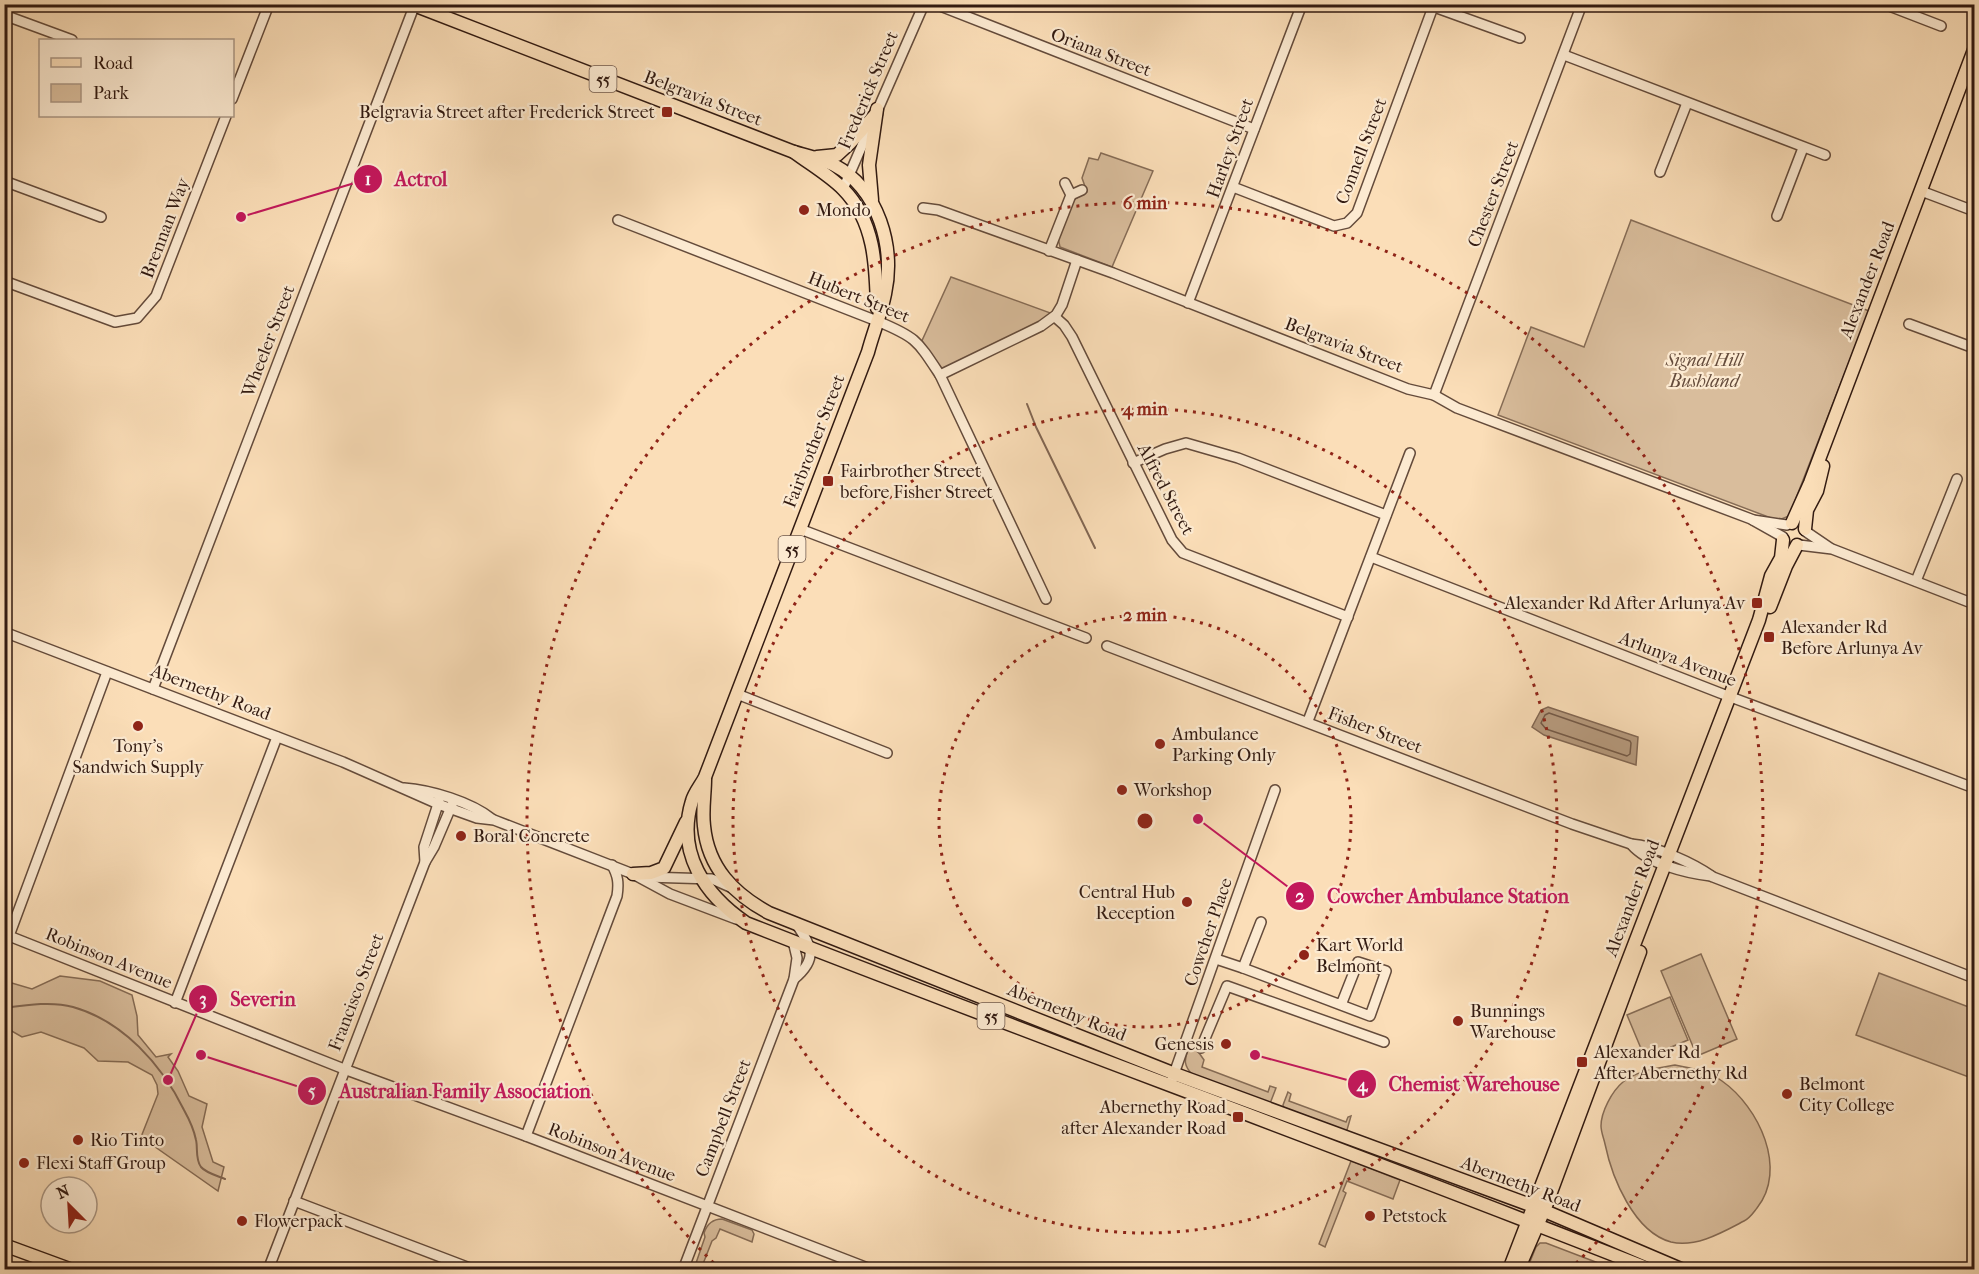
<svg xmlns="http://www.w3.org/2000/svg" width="1979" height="1274" viewBox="0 0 1979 1274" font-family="'IM FELL French Canon',serif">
  <rect width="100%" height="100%" fill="#fbdeb8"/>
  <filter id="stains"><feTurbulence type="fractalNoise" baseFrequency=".00333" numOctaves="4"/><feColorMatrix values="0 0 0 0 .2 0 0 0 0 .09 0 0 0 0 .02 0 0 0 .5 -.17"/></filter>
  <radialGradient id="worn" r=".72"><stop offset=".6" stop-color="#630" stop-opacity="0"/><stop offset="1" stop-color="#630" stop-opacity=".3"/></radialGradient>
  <g fill="#d9bd9c" stroke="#866c56" stroke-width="1.5">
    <path d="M1101,153L1153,171L1112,267L1060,247L1058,238L1073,200L1087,192L1082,178L1089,158L1098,160Z"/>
    <path d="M1631,220L1869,311L1789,516L1779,520L1771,518L1498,415L1531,327L1584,347Z"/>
    <path d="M951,277L1056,315L940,375L920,345Z"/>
    <path d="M1701,954L1737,1039L1697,1056L1661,971Z"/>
    <path d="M1879,973L1974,1009V1079L1856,1035Z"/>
    <path d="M60,976L100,981L132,995L137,1016L138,1035L156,1057L171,1054L168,1057L178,1071L189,1096L207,1104L202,1127L213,1162L224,1167L218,1191L141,1137L158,1094L157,1085L152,1075L128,1062L98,1061L84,1048L41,1032L22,1037L10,1030H5V981L32,989Z"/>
    <path d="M1670,997L1688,1040L1645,1058L1627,1015Z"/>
    <path d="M1192,1049L1197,1050L1204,1060L1202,1067L1268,1092L1270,1086L1276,1088L1271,1101L1268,1103L1192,1074C1184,1066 1184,1060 1188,1050Z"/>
    <path d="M1675,1065C1691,1068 1708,1071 1722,1081C1759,1107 1788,1169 1757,1208C1753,1213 1750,1218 1744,1221C1723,1232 1696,1248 1671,1242C1634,1232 1612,1178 1605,1144C1604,1139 1601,1132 1601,1126C1601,1112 1612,1091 1623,1082C1636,1071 1658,1068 1675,1065Z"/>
    <path d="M1288,1092L1291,1094L1289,1101L1346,1122L1348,1117L1351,1116L1347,1130L1345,1131L1284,1108L1283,1105Z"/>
    <path d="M1351,1161L1400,1180L1393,1199L1347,1181L1343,1191L1346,1193L1325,1247L1319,1244Z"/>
    <path d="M722,1219L752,1230L754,1234L752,1242L720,1229L716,1238L712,1241L701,1269H690L691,1266H695L705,1237L704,1233C707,1224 712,1219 722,1219Z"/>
    <path d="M1540,1243H1546L1614,1269H1527L1536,1247Z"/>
  </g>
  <path fill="#b79b7f" stroke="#826753" stroke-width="1.5" d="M1548,707L1638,737L1636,765L1544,735L1532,727L1541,710Z"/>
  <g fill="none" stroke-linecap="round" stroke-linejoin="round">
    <path stroke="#745a48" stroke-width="1.5" d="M1549,713L1630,741L1631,743L1630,754L1627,756L1546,729L1541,723L1545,715Z"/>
    <g stroke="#826753" stroke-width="2">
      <path d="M1027,404L1036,427L1095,548"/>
      <path d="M4,1008C26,1005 52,1001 73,1007C123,1021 162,1065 184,1110C189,1119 194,1130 196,1140C198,1148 195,1159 201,1167C206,1173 218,1176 225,1179"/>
    </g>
    <g stroke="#644b3b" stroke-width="12">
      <g id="minor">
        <path d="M935,4L1254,129"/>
        <path d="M1426,4L1520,38"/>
        <path d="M1884,4L1941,26"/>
        <path d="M4,15L72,40"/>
        <path d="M1564,55L1825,155"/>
        <path d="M232,99L269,4"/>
        <path d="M1660,172L1687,103"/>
        <path d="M4,181L101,217"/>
        <path d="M1233,187L1334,226L1347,223L1357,213L1433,7"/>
        <path d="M843,189L924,4"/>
        <path d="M1921,191L1974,211"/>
        <path d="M1071,195L1082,190"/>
        <path d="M923,208L938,210L1113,273L1408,389L1434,395L1457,408L1751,519L1783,537"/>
        <path d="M1777,216L1803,148"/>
        <path d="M618,220L877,321C916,337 917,340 940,375L1046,599"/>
        <path d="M1049,251L1071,195L1065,183"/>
        <path d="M4,281L115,322L137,318L156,296L226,116"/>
        <path d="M1188,303L1302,4"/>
        <path d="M1055,317L1064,325L1072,337L1172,540L1183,553L1348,617"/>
        <path d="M1909,324L1974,348"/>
        <path d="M940,375L1041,326L1056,315L1062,305L1077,260"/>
        <path d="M1434,395L1582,4"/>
        <path d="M1133,463L1165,449L1186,443L1238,458L1386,515"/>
        <path d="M1753,520L1787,525"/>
        <path d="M800,529L1086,638"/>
        <path d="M1805,531L1830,548"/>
        <path d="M1799,545L1832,549L1974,604"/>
        <path d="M1371,557L1720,693L1974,788"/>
        <path d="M1916,581L1957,479"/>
        <path d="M4,632L343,762L438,804L477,818L494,820L633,874L670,894L736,919"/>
        <path d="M1107,646L1572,824L1631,844C1656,846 1693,863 1713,877L1974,978"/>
        <path d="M153,689L415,4"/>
        <path d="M737,694L887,753"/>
        <path d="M1308,721L1410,453"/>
        <path d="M404,788C431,790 471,802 492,819"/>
        <path d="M1631,844C1648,864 1686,873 1711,876"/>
        <path d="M425,862L424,847L439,801"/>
        <path d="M646,877L712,879L730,887"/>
        <path d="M4,934L344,1069L526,1136L873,1270"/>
        <path d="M9,936L107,672"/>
        <path d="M1216,959L1243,968L1261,922"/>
        <path d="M1243,968L1370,1016L1386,971L1358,962L1341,1005"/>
        <path d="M794,979C818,959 812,947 797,925"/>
        <path d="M175,1003L277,737"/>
        <path d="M1201,1048L1227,986L1384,1042"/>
        <path d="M1170,1085L1275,790"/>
        <path d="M526,1136L617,896C619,883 618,876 612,865"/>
        <path d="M294,1201L475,1270"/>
        <path d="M268,1270L425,862L434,847L454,800"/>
        <path d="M683,1270L794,979L797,958L793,941"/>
      </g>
    </g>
    <g stroke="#321a11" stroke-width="15">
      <g id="major">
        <path d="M411,4L794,152C810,164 829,175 843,189C875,221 876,266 877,308"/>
        <path d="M794,152C807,156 822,159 834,165C879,189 895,247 885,294C881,314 873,333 868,352L705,777C701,785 694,793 692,801C676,853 705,895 746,923C1047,1041 1351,1151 1652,1270"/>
        <path d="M817,157L837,155L850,143L876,114"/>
        <path d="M872,200L869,165L877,109"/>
        <path d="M1792,523L1810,483L1974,50"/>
        <path d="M1805,529L1807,510L1817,491L1823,466"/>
        <path d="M1770,607L1786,566L1797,545"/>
        <path d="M705,779C705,794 702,810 704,826C708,868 734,894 769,913L1175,1074L1533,1206L1683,1270"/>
        <path d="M633,874L651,873L664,868L686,822"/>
        <path d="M4,1245L72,1270"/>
        <path d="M1509,1270L1759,620L1771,576L1781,558L1783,540"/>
        <path d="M1518,1270L1547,1203L1640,952"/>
      </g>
    </g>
    <use href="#minor" stroke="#fcead1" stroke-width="9"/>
    <use href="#major" stroke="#fbdeb8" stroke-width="12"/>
  </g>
  <g fill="none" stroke="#8f2418" stroke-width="3" stroke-dasharray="3 6">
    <circle cx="1145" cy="821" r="206"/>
    <circle cx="1145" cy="821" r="412"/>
    <path d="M720 1269A618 618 0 1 1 1570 1269"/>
  </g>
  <g fill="#8f2418" stroke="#fcead1" stroke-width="2">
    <rect x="661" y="106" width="12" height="12" rx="3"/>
    <circle cx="804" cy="210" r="6"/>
    <rect x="822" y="475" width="12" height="12" rx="3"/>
    <rect x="1751" y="597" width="12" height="12" rx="3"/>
    <rect x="1763" y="631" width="12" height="12" rx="3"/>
    <circle cx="138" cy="726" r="6"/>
    <circle cx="1160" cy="744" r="6"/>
    <circle cx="1122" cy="790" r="6"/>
    <circle cx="461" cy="836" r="6"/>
    <circle cx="1187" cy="902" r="6"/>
    <circle cx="1304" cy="955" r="6"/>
    <circle cx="1458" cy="1021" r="6"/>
    <circle cx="1226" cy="1044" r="6"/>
    <rect x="1576" y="1056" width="12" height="12" rx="3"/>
    <circle cx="1787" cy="1094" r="6"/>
    <rect x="1232" y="1111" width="12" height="12" rx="3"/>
    <circle cx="78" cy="1140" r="6"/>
    <circle cx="24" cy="1163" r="6"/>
    <circle cx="1370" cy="1216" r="6"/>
    <circle cx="242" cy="1221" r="6"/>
  </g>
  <g text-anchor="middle" stroke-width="4.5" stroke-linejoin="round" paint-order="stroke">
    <g fill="#fcead1" stroke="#6f584b" stroke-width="1.5">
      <rect x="589.5" y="66" width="27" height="26" rx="4.5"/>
      <rect x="778.5" y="536" width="27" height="26" rx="4.5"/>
      <rect x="977.5" y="1003" width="27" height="26" rx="4.5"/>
    </g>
    <g font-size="16" font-weight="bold" fill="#321a11">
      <text x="603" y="85">55</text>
      <text x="792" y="555">55</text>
      <text x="991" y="1022">55</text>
    </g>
    <g font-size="18" fill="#321a11" stroke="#fcead1">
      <text transform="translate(1101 52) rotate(21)" y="6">Oriana Street</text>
      <text transform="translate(868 90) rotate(-67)" y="6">Frederick Street</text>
      <text transform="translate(703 98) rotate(21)" y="6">Belgravia Street</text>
      <text transform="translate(1230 148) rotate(-70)" y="6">Harley Street</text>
      <text transform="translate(1361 151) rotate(-69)" y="6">Connell Street</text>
      <text transform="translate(1493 194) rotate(-69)" y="6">Chester Street</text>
      <text transform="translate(165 228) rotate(-69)" y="6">Brennan Way</text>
      <text transform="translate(1867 280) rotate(-69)" y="6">Alexander Road</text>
      <text transform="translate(859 297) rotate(22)" y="6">Hubert Street</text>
      <text transform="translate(268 341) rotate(-69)" y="6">Wheeler Street</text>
      <text transform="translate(1344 345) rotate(21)" y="6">Belgravia Street</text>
      <text transform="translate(814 441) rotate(-69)" y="6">Fairbrother Street</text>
      <text transform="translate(1166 489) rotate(62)" y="6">Alfred Street</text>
      <text transform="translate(1678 659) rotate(21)" y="6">Arlunya Avenue</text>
      <text transform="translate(211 692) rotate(21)" y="6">Abernethy Road</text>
      <text transform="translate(1375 730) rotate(21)" y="6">Fisher Street</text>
      <text transform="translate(1632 898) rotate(-69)" y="6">Alexander Road</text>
      <text transform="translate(1208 932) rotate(-71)" y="6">Cowcher Place</text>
      <text transform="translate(109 958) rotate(22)" y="6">Robinson Avenue</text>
      <text transform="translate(356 992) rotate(-69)" y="6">Francisco Street</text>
      <text transform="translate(1067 1012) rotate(22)" y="6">Abernethy Road</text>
      <text transform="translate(723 1118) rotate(-69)" y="6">Campbell Street</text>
      <text transform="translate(612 1152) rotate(21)" y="6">Robinson Avenue</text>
      <text transform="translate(1521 1184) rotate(21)" y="6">Abernethy Road</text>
    </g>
    <g font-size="18" fill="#321a11" stroke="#fcead1" text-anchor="start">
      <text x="655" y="118" text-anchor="end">Belgravia Street after Frederick Street</text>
      <text x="816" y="216">Mondo</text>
      <text x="840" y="477">Fairbrother Street<tspan x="840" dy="21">before Fisher Street</tspan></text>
      <text x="1745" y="609" text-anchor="end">Alexander Rd After Arlunya Av</text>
      <text x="1781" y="633">Alexander Rd<tspan x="1781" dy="21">Before Arlunya Av</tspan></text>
      <text x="1172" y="740">Ambulance<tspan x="1172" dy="21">Parking Only</tspan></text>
      <text x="138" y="752" text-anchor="middle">Tony's<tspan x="138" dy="21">Sandwich Supply</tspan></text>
      <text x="1134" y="796">Workshop</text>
      <text x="473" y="842">Boral Concrete</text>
      <text x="1175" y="898" text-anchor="end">Central Hub<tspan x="1175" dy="21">Reception</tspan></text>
      <text x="1316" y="951">Kart World<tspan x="1316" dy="21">Belmont</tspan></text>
      <text x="1470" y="1017">Bunnings<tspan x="1470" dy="21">Warehouse</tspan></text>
      <text x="1214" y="1050" text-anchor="end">Genesis</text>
      <text x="1594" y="1058">Alexander Rd<tspan x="1594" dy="21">After Abernethy Rd</tspan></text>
      <text x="1799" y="1090">Belmont<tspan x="1799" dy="21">City College</tspan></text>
      <text x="1226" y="1113" text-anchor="end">Abernethy Road<tspan x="1226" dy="21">after Alexander Road</tspan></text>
      <text x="90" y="1146">Rio Tinto</text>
      <text x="36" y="1169">Flexi Staff Group</text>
      <text x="1382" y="1222">Petstock</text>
      <text x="254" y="1227">Flowerpack</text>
    </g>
    <g font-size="18" font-style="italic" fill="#644b3b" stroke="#fcead1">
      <text x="1704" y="366">Signal Hill<tspan x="1704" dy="21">Bushland</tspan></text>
    </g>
  </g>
  <circle cx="1145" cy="821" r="9" fill="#8f2418" stroke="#fcead1" stroke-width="3"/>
  <g font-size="18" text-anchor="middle" font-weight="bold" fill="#8f2418" stroke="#fcead1" stroke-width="4.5" stroke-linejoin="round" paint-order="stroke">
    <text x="1145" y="209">6 min</text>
    <text x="1145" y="415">4 min</text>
    <text x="1145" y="621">2 min</text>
  </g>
  <path fill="none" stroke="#c2185b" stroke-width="2" d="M241 217L368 179M1198 819L1300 896M168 1080L203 999M1255 1055L1362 1084M201 1055L312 1091"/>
  <g fill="#c2185b" stroke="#fcead1" stroke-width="2">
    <circle cx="241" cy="217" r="6"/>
    <circle cx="1198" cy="819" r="6"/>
    <circle cx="168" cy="1080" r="6"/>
    <circle cx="1255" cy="1055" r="6"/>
    <circle cx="201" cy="1055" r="6"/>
    <circle cx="368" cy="179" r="15"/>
    <circle cx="1300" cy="896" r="15"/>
    <circle cx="203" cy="999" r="15"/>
    <circle cx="1362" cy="1084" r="15"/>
    <circle cx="312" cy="1091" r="15"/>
  </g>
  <g font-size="18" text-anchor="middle" font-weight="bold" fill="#fff">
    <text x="368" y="185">1</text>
    <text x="1300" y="902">2</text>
    <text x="203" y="1005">3</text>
    <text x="1362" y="1091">4</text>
    <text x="312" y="1097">5</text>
  </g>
  <g font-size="20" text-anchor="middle" font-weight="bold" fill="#c2185b" stroke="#fcead1" stroke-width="4.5" stroke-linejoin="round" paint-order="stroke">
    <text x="421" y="186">Actrol</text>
    <text x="1448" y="903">Cowcher Ambulance Station</text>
    <text x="263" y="1006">Severin</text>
    <text x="1474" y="1091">Chemist Warehouse</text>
    <text x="465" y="1098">Australian Family Association</text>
  </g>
  <rect width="1979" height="1274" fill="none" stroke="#fbdeb8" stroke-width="24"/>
  <rect x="6" y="6" width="1967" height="1262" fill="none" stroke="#321a11" stroke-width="3"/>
  <rect x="12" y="12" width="1955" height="1250" fill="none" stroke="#321a11" stroke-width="1.5"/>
  <rect x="39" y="39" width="195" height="78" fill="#fcead1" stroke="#ab9784" stroke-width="1.5"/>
  <rect x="51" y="58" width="30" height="9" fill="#fbdeb8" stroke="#ab9784" stroke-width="1.5"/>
  <text x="93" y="69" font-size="18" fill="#321a11">Road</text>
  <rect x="51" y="84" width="30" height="18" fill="#d9bd9c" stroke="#ab9784" stroke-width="1.5"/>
  <text x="93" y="99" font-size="18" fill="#321a11">Park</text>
  <g transform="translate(69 1205) rotate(336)"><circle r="28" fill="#fcead1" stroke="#ab9784" stroke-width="1.5"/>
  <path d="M0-4.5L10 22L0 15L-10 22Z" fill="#8f2418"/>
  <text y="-9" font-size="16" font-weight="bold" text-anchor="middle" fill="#321a11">N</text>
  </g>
  <rect width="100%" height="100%" filter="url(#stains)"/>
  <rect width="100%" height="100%" fill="url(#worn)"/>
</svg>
